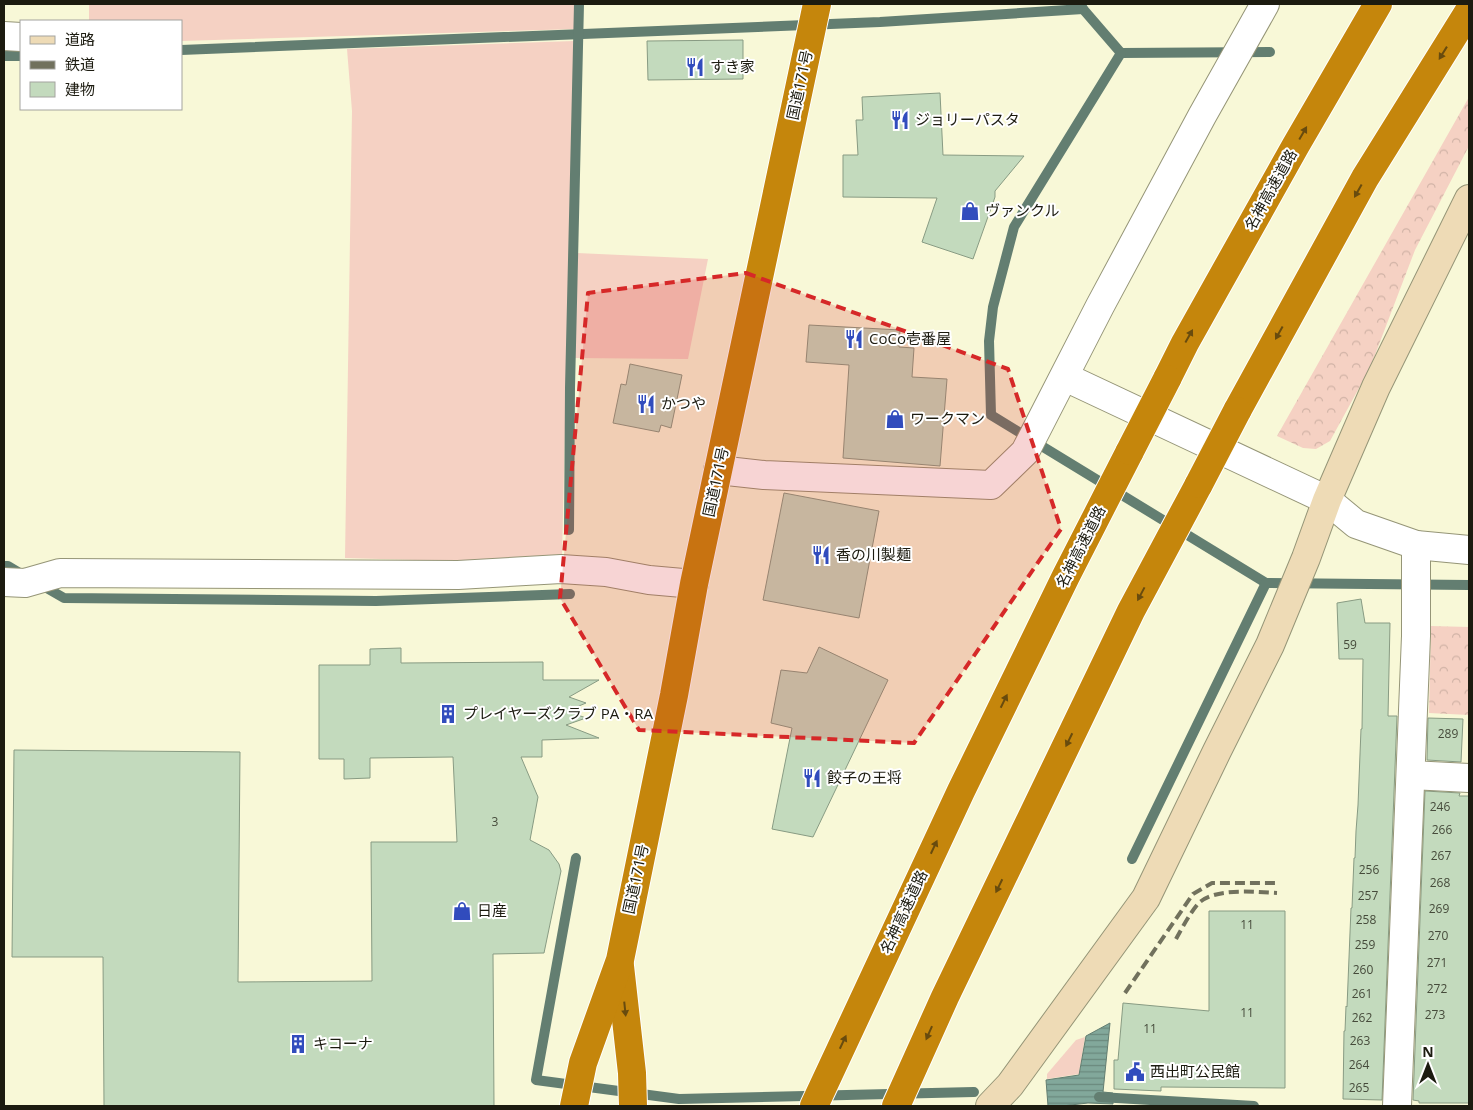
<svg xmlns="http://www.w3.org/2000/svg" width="1473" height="1110" viewBox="0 0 1473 1110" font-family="'Open Sans','Noto Sans JP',sans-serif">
  <defs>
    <pattern id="forest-crowns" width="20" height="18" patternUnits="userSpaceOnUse" patternTransform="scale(1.25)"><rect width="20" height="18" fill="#f5d1c3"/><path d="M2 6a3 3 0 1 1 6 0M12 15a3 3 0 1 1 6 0" fill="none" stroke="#d1b3a6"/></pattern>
    <pattern id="water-rules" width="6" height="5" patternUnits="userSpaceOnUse" patternTransform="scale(1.25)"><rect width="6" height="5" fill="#82a89b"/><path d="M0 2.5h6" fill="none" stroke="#6a887d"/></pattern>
  </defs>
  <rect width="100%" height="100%" fill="#f8f8d7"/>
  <g fill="#f5d1c3">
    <path d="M89,4H578L577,29L181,41V21H89Z"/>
    <path d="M574,41L562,556L451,561L345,558L352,111L347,49Z"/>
    <path d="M577,253L708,259L688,359L574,358Z"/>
    <path d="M1085,1037L1079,1074L1047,1079V1074L1076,1040Z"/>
  </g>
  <g fill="url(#forest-crowns)">
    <path d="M1469,97V146L1415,250L1370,368L1330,441L1316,449L1303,448L1277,436Z"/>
    <path d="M1431,626L1469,627V715L1429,713Z"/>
  </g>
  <path fill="url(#water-rules)" stroke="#637e71" d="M1110,1023L1103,1092L1113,1093V1104L1088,1103L1062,1106H1048L1046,1080L1079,1075L1086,1036Z"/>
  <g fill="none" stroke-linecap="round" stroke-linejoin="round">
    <g stroke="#637e71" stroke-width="10">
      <path d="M1081,5L1083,9L1121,53L1270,52"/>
      <path d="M181,50L880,22L1083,9"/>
      <path d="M1121,53L1014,227L993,307L989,341L991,415L1266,583"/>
      <path d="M4,56H21"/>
      <path d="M569,530L570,388L579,4"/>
      <path d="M4,566H8L23,575"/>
      <path d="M38,583L64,598L376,601L570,594"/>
      <path d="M576,858L536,1080L679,1099L974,1092"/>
      <path d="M1132,859L1266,583L1469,585"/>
      <path d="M1099,1097L1254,1106"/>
    </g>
  </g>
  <g fill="#c3dabd" stroke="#889b83">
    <path d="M743,40V79L648,80L647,41Z"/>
    <path d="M940,93L943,155L1024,156L995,191V197L973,259L922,242L937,198L843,197V155H858L856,120H863L862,97Z"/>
    <path d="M809,325L900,330L899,347L914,348L912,377L947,379L940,466L843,458L849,365L806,362Z"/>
    <path d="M630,364L682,375L671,428L661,425L659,432L613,423L621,384L626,385Z"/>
    <path d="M784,493L879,511L859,618L763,600Z"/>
    <path d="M1361,599L1365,623H1390L1388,716H1397L1382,1100L1343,1099L1344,1031H1345L1346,1006L1347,1007L1351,908H1352L1354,858H1355L1356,831L1358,805L1361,729H1362L1363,659H1339L1337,603Z"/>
    <path d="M819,647L888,680L813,837L772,829L792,728L771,723L781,670L807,673Z"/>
    <path d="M401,648V663L543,662V680H599L569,697L586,703L567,711L586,718L566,725L599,738L542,740V757H521L538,797L530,840L549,850L559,864L561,871L544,953L493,954L494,1106H104L103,957H12L14,750L240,752L238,982L372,981L371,842H457L453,757L370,758V778L344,779V759H319V665H370V649Z"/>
    <path d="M1428,718L1463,719L1461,762L1427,760Z"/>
    <path d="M1425,791L1460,793L1459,796H1469V1103H1419V1101L1413,1100Z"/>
    <path d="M1209,911H1285V1088L1161,1087V1091L1114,1089V1060H1118L1123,1003L1209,1011Z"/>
  </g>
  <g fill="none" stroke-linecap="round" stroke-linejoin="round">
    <g stroke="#959577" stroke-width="30">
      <g id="street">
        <path d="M4,36L21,37"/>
        <path d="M1065,377L1327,500L1356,524L1416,545L1469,550"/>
        <path d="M718,470L764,475L991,485L1025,452L1100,306L1202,116L1265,4"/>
        <path d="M4,582L25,583L60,573L458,575L561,569L606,572L649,580L694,584"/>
        <path d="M1411,775L1469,778"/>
        <path d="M1397,1106L1416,636V545"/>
      </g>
    </g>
    <g stroke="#959577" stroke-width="30">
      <path id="secondary" d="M990,1106L1010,1085L1146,898L1217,751L1270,645L1306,558L1327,500L1376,387L1469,199"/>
    </g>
    <g stroke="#fff" stroke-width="30">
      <g id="highway">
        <path d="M1167,379L1185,343L1296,145L1378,4"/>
        <path d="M1237,411L1365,178L1469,11"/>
        <path d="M620,966L632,1073L633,1106"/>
        <path d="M574,1106L583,1063L620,960L674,695L694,584L817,4"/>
        <path d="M814,1106L961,791L1066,576L1130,451"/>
        <path d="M896,1106L945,997L1131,611L1199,484"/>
      </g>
    </g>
    <use href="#street" stroke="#fff" stroke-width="28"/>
    <use href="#secondary" stroke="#eedbb6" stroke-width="28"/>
    <use href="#highway" stroke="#c5860c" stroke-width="28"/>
    <g stroke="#71715d" stroke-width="4" stroke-dasharray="10 5" stroke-linecap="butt">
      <path d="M1176,939C1182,928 1189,915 1197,905C1212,887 1255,892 1277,893"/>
      <path d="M1125,993L1193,894L1212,883H1277"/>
    </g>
    <g stroke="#fff" stroke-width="30" stroke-linecap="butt">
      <g id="highway-bridge">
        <path d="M1130,451L1167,379"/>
        <path d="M1199,484L1237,411"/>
      </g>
    </g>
    <use href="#highway-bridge" stroke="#c5860c" stroke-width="28"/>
  </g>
  <defs><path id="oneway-solid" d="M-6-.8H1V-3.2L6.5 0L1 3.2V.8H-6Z" transform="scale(1.25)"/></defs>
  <g fill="#684b0e">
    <use href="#oneway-solid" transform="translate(1443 53) rotate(122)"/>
    <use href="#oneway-solid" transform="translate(1303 133) rotate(-60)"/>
    <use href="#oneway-solid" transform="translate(1358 191) rotate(119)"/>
    <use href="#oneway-solid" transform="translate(1279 333) rotate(119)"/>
    <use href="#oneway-solid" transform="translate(1189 336) rotate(-61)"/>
    <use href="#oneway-solid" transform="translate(1141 594) rotate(118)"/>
    <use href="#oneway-solid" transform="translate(1004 701) rotate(-64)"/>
    <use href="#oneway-solid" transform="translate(1069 740) rotate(116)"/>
    <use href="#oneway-solid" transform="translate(934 847) rotate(-65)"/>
    <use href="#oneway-solid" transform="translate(999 886) rotate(116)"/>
    <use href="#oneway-solid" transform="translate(625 1009) rotate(84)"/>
    <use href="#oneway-solid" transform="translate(929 1033) rotate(114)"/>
    <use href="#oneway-solid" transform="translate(843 1042) rotate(-65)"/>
  </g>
  <path fill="#d62828" fill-opacity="0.2" stroke="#d62828" stroke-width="4" stroke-dasharray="10 6" stroke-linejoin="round" d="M746,273L1008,369L1061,529L914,743L639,730L560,598L588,293Z"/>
  <defs>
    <g id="restaurant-bare" transform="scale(1.5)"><path d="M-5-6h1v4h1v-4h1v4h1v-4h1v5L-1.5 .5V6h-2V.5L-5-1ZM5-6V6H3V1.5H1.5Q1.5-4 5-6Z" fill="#314cbd" stroke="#fff" stroke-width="2.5" paint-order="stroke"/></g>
    <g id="shop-bare" transform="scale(1.5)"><path d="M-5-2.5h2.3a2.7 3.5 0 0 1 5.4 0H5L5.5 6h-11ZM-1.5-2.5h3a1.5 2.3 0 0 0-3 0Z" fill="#314cbd" stroke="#fff" stroke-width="2.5" paint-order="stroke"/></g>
    <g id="building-bare" transform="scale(1.5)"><path d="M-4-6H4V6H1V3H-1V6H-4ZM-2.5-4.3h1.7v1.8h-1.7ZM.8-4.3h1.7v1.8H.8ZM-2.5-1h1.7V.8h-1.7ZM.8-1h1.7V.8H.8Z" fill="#314cbd" stroke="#fff" stroke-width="2.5" paint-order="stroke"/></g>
    <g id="civic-bare" transform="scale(1.5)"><path d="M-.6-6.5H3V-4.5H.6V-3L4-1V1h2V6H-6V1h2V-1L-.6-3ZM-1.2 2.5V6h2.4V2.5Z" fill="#314cbd" stroke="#fff" stroke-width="2.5" paint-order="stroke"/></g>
  </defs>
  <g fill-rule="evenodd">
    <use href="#restaurant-bare" x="695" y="67"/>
    <use href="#restaurant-bare" x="900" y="120"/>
    <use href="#shop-bare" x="970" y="211"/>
    <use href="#restaurant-bare" x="854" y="339"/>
    <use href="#restaurant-bare" x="646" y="404"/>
    <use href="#shop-bare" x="895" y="419"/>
    <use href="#restaurant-bare" x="821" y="555"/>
    <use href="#building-bare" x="448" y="714"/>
    <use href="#restaurant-bare" x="812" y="778"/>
    <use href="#shop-bare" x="462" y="911"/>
    <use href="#building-bare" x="298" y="1044"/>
    <use href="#civic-bare" x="1135" y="1072"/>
  </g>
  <g text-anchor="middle" stroke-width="4" stroke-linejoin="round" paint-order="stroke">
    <g font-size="12" fill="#464b3b">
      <text x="1350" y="649">59</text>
      <text x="1448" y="738">289</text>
      <text x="1440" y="811">246</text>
      <text x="495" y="826">3</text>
      <text x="1442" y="834">266</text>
      <text x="1441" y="860">267</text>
      <text x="1369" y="874">256</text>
      <text x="1440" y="887">268</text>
      <text x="1368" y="900">257</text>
      <text x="1439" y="913">269</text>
      <text x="1366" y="924">258</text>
      <text x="1247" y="929">11</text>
      <text x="1438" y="940">270</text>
      <text x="1365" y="949">259</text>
      <text x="1437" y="967">271</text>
      <text x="1363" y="974">260</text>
      <text x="1437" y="993">272</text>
      <text x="1362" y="998">261</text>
      <text x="1247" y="1017">11</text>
      <text x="1435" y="1019">273</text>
      <text x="1362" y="1022">262</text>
      <text x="1150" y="1033">11</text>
      <text x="1360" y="1045">263</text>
      <text x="1359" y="1069">264</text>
      <text x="1359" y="1092">265</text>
    </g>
    <g font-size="15" fill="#1c1b10" stroke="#fff" text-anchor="start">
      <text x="710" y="72">すき家</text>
      <text x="915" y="125">ジョリーパスタ</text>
      <text x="985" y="216">ヴァンクル</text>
      <text x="869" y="344">CoCo壱番屋</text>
      <text x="661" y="409">かつや</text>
      <text x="910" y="424">ワークマン</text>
      <text x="836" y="560">香の川製麺</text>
      <text x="463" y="719">プレイヤーズクラブ PA・RA</text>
      <text x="827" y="783">餃子の王将</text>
      <text x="477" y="916">日産</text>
      <text x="313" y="1049">キコーナ</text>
      <text x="1150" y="1077">西出町公民館</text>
    </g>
    <g font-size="15" fill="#1c1b10" stroke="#fff">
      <text transform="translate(800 85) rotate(-78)" y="5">国道171号</text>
      <text transform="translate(1271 190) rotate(-61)" y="5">名神高速道路</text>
      <text transform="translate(716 482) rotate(-78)" y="5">国道171号</text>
      <text transform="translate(1081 547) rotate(-63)" y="5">名神高速道路</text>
      <text transform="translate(636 879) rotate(-78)" y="5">国道171号</text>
      <text transform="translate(904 912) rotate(-65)" y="5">名神高速道路</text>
    </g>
  </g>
  <rect width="1473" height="1110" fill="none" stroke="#1c1b10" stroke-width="10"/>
  <rect x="20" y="20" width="162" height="90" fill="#ffffff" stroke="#a4a49f"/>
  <rect x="30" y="36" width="25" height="8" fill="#eedbb6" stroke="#a4a49f"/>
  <text x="65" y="45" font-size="15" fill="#1c1b10">道路</text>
  <rect x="30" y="61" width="25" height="8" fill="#71715d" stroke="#a4a49f"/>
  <text x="65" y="70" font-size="15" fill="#1c1b10">鉄道</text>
  <rect x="30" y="82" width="25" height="15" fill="#c3dabd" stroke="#a4a49f"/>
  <text x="65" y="95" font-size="15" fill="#1c1b10">建物</text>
  <g transform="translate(1428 1065)" stroke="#ffffff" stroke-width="4" paint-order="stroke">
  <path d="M0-4L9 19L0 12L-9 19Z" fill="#1c1b10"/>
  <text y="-8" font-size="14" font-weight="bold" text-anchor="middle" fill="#1c1b10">N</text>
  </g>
</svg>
